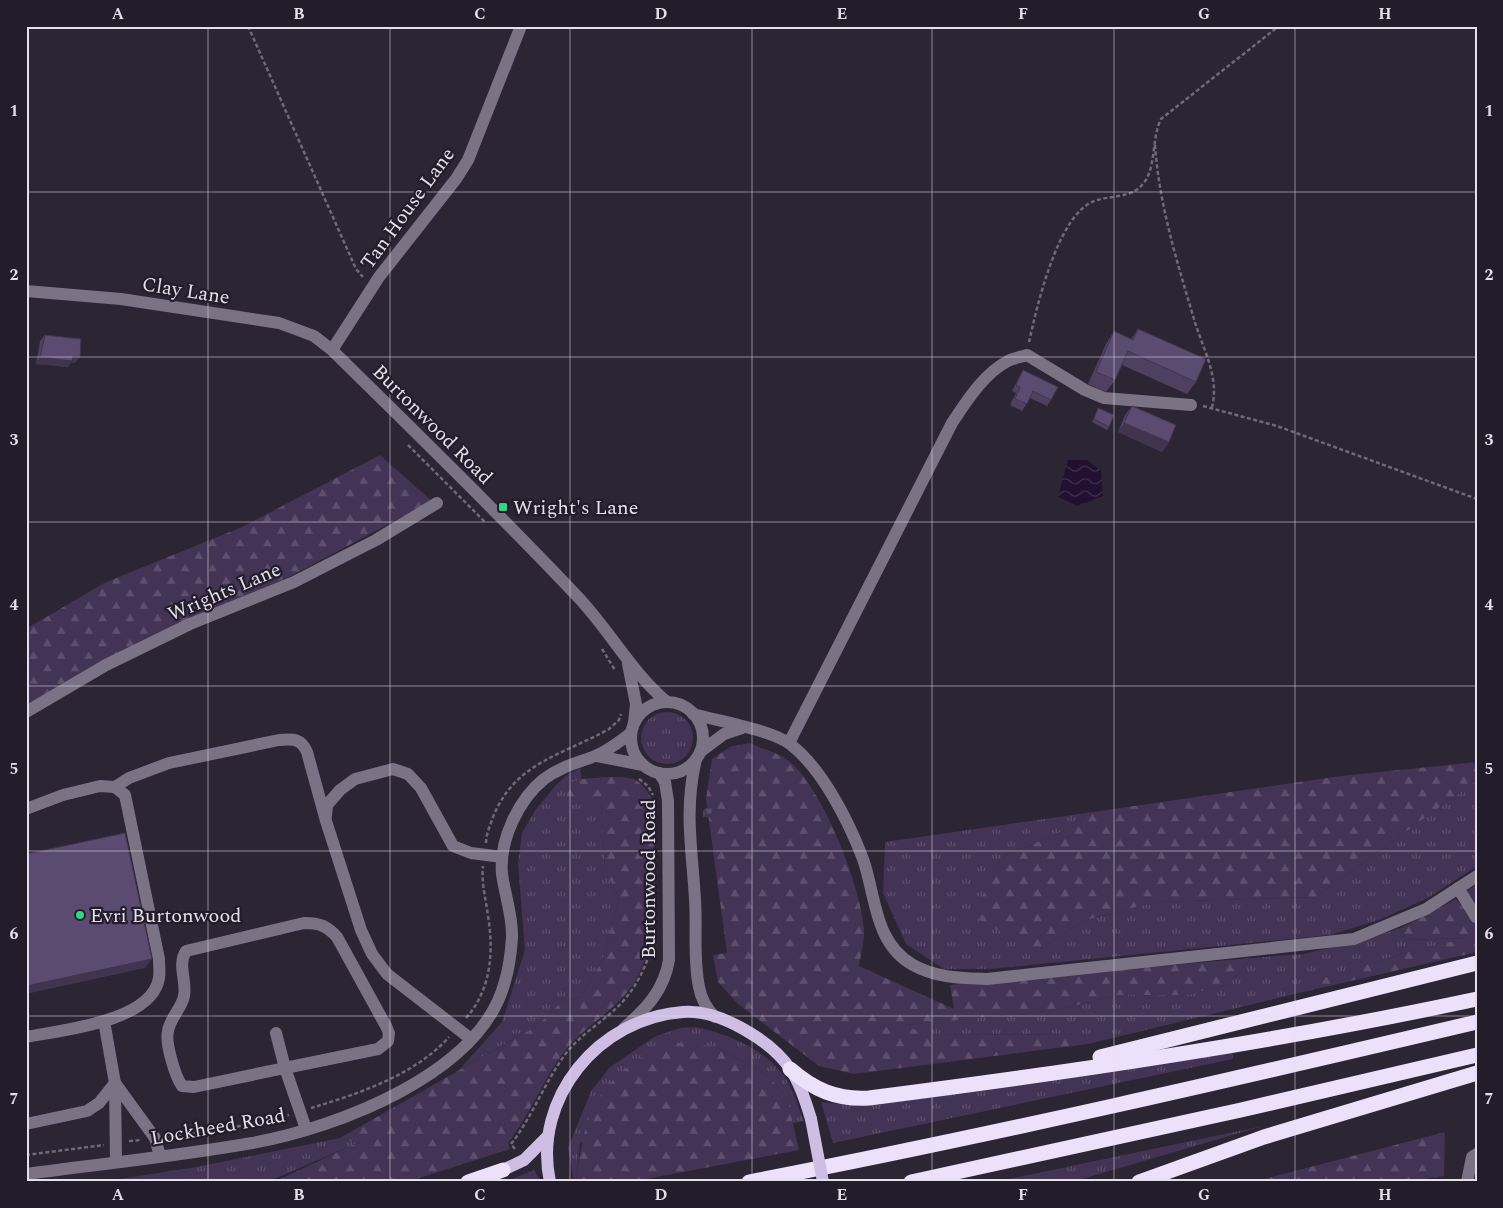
<svg xmlns="http://www.w3.org/2000/svg" width="1503" height="1208" viewBox="0 0 1503 1208" font-family="Spectral,serif">
  <defs>
    <pattern id="grass-tufts" width="24" height="20" patternUnits="userSpaceOnUse" patternTransform="scale(1.25)"><rect width="24" height="20" fill="#433354"/><path d="M3 7l-1-3M5 7V3M7 7l1-3M15 17l-1-3M17 17v-4M19 17l1-3" fill="none" stroke="#5e506d"/></pattern>
    <pattern id="forest-firs" width="22" height="20" patternUnits="userSpaceOnUse" patternTransform="scale(1.25)"><rect width="22" height="20" fill="#433354"/><path d="M5 1l3.5 6h-7zM16 11l3.5 6h-7z" fill="#5e506d"/></pattern>
    <pattern id="water-waves" width="16" height="10" patternUnits="userSpaceOnUse" patternTransform="scale(1.25)"><rect width="16" height="10" fill="#211030"/><path d="M0 5q4-4 8 0t8 0" fill="none" stroke="#41324e"/></pattern>
  </defs>
  <rect width="100%" height="100%" fill="#2c2534"/>
  <g fill="url(#grass-tufts)">
    <circle cx="667" cy="738" r="26"/>
    <path d="M580,768L582,779L567,784V799H601L605,870L619,898L603,959L581,997L562,1001L537,1026L459,1070L502,1022L525,950L518,864L522,833L536,809L557,784L567,775Z"/>
    <path d="M1477,780V866L1428,898L1379,920L1330,935L990,969H944L906,944L883,893L885,842L1086,813L1080,824L1000,858L974,916L1036,951L1086,920L1155,902L1316,897Z"/>
    <path d="M1477,884V908L1465,892Z"/>
    <path d="M1401,928L1405,940L1471,938L1404,953L1299,986V993L1088,1044L1084,1035L923,1034L904,1025L1057,1010L1119,995H1188L1229,984L1251,958L1304,954L1369,938Z"/>
    <path d="M696,1027C732,1035 774,1052 791,1088C796,1098 799,1110 804,1121L793,1123L787,1097L769,1077L719,1048L580,1144L576,1182H574L568,1148L591,1091L610,1067L656,1036L680,1028Z"/>
    <path d="M1232,1051L1233,1059L833,1143L821,1102L863,1106L1173,1062Z"/>
    <path d="M1263,1126L1072,1182H994Z"/>
    <path d="M340,1138L358,1143L267,1182H101L196,1167Z"/>
    <path d="M534,1170L541,1182H505Z"/>
  </g>
  <g fill="url(#forest-firs)">
    <path d="M380,455L432,501L291,576L187,620L26,708V629L104,583L242,527Z"/>
    <path d="M750,743C762,749 779,753 789,761C823,789 860,884 864,928C865,939 861,954 859,966L954,1009L950,985L1251,958L1229,984L1188,995H1119L1057,1010L905,1025L924,1034L1084,1035L1088,1044L854,1074L819,1066L738,1004L718,982L713,955L727,953L706,799L712,759L730,747Z"/>
    <path d="M1477,762V780L1316,897L1155,902L1086,920L1036,951L973,916L1000,858L1080,824L1086,813L1341,776Z"/>
    <path d="M608,777C634,777 639,777 652,799C654,853 664,936 634,983C616,1011 584,1026 564,1052C542,1081 530,1115 508,1143L510,1149L407,1182H274L357,1143L340,1138L537,1026L562,1001L581,997L603,959L619,898L605,870L601,800L567,799V784L582,779Z"/>
    <path d="M1456,899L1477,925V952L1299,993L1298,986L1404,953L1467,938L1405,940L1401,928Z"/>
    <path d="M668,1043H692L719,1048L769,1077L787,1097L799,1150L630,1182H576C585,1106 598,1079 668,1043Z"/>
    <path d="M1445,1132L1444,1176L1406,1182H1253Z"/>
  </g>
  <path fill="url(#water-waves)" d="M1068,460H1087L1101,471L1103,496L1078,506L1058,497Z"/>
  <g fill="none" stroke-linecap="round" stroke-linejoin="round">
    <g stroke="#706a78" stroke-width="2.5" stroke-dasharray="4 2.5" stroke-linecap="butt">
      <path d="M248,26L356,269L363,277"/>
      <path d="M1155,145C1159,204 1177,262 1194,319C1202,347 1220,377 1212,407"/>
      <path d="M1029,342C1037,306 1057,218 1092,202C1107,195 1130,199 1142,185C1157,169 1151,139 1161,119L1279,26"/>
      <path d="M1203,406L1277,426L1477,499"/>
      <path d="M408,445L485,522"/>
      <path d="M602,649L615,670"/>
      <path d="M639,779L648,786L653,795"/>
      <path d="M486,843C486,834 490,826 493,817C515,762 563,755 609,729L619,720L621,714"/>
      <path d="M466,1018C491,990 494,952 488,916C486,899 481,883 483,866"/>
      <path d="M311,1108C358,1094 415,1075 449,1037"/>
      <path d="M166,1136L213,1132L289,1115"/>
      <path d="M129,1141L141,1140"/>
      <path d="M515,1149L511,1144C532,1117 544,1084 564,1056C577,1038 596,1026 612,1012C636,992 649,962 655,933"/>
      <path d="M26,1155L104,1145"/>
    </g>
    <g stroke="#7b7385" stroke-width="12">
      <path d="M26,291L121,299L279,323L314,336L332,350C414,431 497,511 576,595C609,629 631,672 667,702"/>
      <path d="M332,350L379,277L456,179L468,160L521,26"/>
      <path d="M628,664L636,704L634,723"/>
      <circle cx="667" cy="738" r="36"/>
      <path d="M26,712L106,665L190,624L294,582L376,540L437,503"/>
      <path d="M693,714C718,721 771,730 790,744C822,768 849,822 863,859C876,896 874,943 913,965C936,978 962,978 987,979L1354,939L1426,909L1477,876"/>
      <path d="M789,743L952,423C966,402 984,373 1008,361C1013,358 1021,357 1027,355L1085,390L1104,398L1191,405"/>
      <path d="M700,752L724,734L742,728"/>
      <path d="M597,756L643,765"/>
      <path d="M696,759C684,810 692,849 695,899C697,928 693,958 699,987C701,998 707,1009 715,1017"/>
      <path d="M26,809L63,795L100,786L115,787L129,778L169,763L279,740C293,739 301,738 307,752L326,821L361,930L372,954L387,974L471,1039"/>
      <path d="M326,816L327,805L340,790L355,779L393,769L408,774L421,788L453,846L471,853L502,857"/>
      <path d="M1458,888L1476,917"/>
      <path d="M104,1021L115,1083L116,1162"/>
      <path d="M624,1028C647,1008 664,990 669,960L668,801L665,782L659,773"/>
      <path d="M276,1033L285,1068L378,1049L388,1041L389,1033L386,1026L337,937C327,926 320,923 304,923L186,951C177,965 187,980 184,996C182,1008 170,1018 168,1031C165,1043 175,1076 182,1086L194,1087L285,1068L306,1129"/>
      <path d="M26,1037C61,1030 152,1022 159,978C160,972 159,965 159,959L125,795L115,787"/>
      <path d="M115,1083L155,1138L160,1156"/>
      <path d="M26,1124L87,1111L99,1103L115,1083"/>
      <path d="M26,1174C101,1164 178,1156 252,1143C337,1128 482,1073 505,981C509,968 511,952 512,938C513,917 505,896 502,874C499,841 518,800 544,779C560,767 577,763 595,756C608,751 620,741 631,733"/>
      <path d="M1467,1182L1472,1157L1477,1154"/>
    </g>
    <g stroke="#cfbee3" stroke-width="12">
      <path d="M503,1170L524,1160L548,1136"/>
      <path d="M550,1182C532,1098 599,1018 683,1012C719,1009 772,1041 791,1070C800,1084 806,1102 811,1119"/>
    </g>
    <g stroke="#ece0fb" stroke-width="15">
      <path d="M1100,1057L1477,963"/>
      <path d="M790,1069C814,1090 837,1100 869,1098C1073,1072 1276,1042 1477,999"/>
      <path d="M468,1182L503,1170"/>
      <path d="M749,1182C993,1135 1235,1079 1477,1022"/>
      <path d="M911,1182L1241,1110L1477,1055"/>
      <path d="M1139,1182L1264,1137L1477,1073"/>
    </g>
    <path stroke="#cfbee3" stroke-width="12" d="M811,1119L823,1182"/>
  </g>
  <g fill="#4f4060">
    <path d="M1138,329L1196,382L1187,394L1122,365L1115,380L1106,392L1088,384L1106,344L1114,331L1131,339Z"/>
    <path d="M45,335L75,363L71,362L68,367L36,364L40,341Z"/>
    <path d="M1023,370L1051,400L1047,406L1030,398L1022,411L1010,405L1016,393L1012,391L1019,377Z"/>
    <path d="M1132,406L1169,442L1162,452L1118,432L1125,415Z"/>
    <path d="M1098,408L1109,427L1107,430L1092,422Z"/>
    <path d="M706,808L709,817H703V811Z"/>
  </g>
  <g fill="#40344e">
    <path d="M73,356L80,357L75,363L71,362L68,367L36,364L40,357Z"/>
    <path d="M1124,423L1169,442L1162,452L1118,432Z"/>
    <path d="M706,814H712L709,817H703Z"/>
    <path d="M152,959L145,968L26,994V986Z"/>
  </g>
  <g fill="#5c4b70" stroke="#40344e">
    <path d="M1138,329L1206,359L1196,382L1128,351L1115,380L1096,372L1114,331L1133,340Z"/>
    <path d="M45,335L81,339L80,357L73,356L72,361L40,357Z"/>
    <path d="M1023,370L1058,387L1051,400L1033,391L1027,404L1015,399L1020,387L1016,385Z"/>
    <path d="M1132,406L1176,425L1169,442L1124,423Z"/>
    <path d="M1098,408L1114,415L1109,427L1094,419Z"/>
    <rect x="706" y="808" width="6" height="6"/>
    <path d="M125,833L152,959L26,986V854Z"/>
  </g>
  <path fill="none" stroke="#e4e0ea" stroke-width="1" stroke-opacity="0.55" d="M208,26V1182M390,26V1182M570,26V1182M752,26V1182M932,26V1182M1114,26V1182M1295,26V1182M26,192H1477M26,357H1477M26,522H1477M26,686H1477M26,851H1477M26,1016H1477"/>
  <g fill="#2dd883" stroke="#231c2a" stroke-width="2">
    <rect x="498" y="502" width="10" height="10" rx="2.5"/>
    <circle cx="80" cy="915" r="5"/>
  </g>
  <g text-anchor="middle" stroke-width="4.5" stroke-linejoin="round" paint-order="stroke">
    <g font-size="20" fill="#e4e0ea" stroke="#231c2a">
      <text transform="translate(407 208) rotate(-54)" y="7">Tan House Lane</text>
      <text transform="translate(186 290) rotate(9)" y="7">Clay Lane</text>
      <text transform="translate(433 424) rotate(45)" y="7">Burtonwood Road</text>
      <text transform="translate(224 591) rotate(-23)" y="7">Wrights Lane</text>
      <text transform="translate(648 879) rotate(-90)" y="7">Burtonwood Road</text>
      <text transform="translate(218 1126) rotate(-10)" y="7">Lockheed Road</text>
    </g>
    <g font-size="20" fill="#e4e0ea" stroke="#231c2a" text-anchor="start">
      <text x="513" y="514">Wright's Lane</text>
      <text x="90" y="922">Evri Burtonwood</text>
    </g>
  </g>
  <rect width="1503" height="1208" fill="none" stroke="#231c2a" stroke-width="55"/>
  <rect x="28" y="28" width="1448" height="1152" fill="none" stroke="#e4e0ea" stroke-width="2"/>
  <g font-size="16" text-anchor="middle" font-weight="bold" fill="#e4e0ea">
    <text x="118" y="19">A</text>
    <text x="299" y="19">B</text>
    <text x="480" y="19">C</text>
    <text x="661" y="19">D</text>
    <text x="842" y="19">E</text>
    <text x="1023" y="19">F</text>
    <text x="1204" y="19">G</text>
    <text x="1385" y="19">H</text>
    <text x="14" y="116">1</text>
    <text x="1489" y="116">1</text>
    <text x="14" y="280">2</text>
    <text x="1489" y="280">2</text>
    <text x="14" y="445">3</text>
    <text x="1489" y="445">3</text>
    <text x="14" y="610">4</text>
    <text x="1489" y="610">4</text>
    <text x="14" y="774">5</text>
    <text x="1489" y="774">5</text>
    <text x="14" y="939">6</text>
    <text x="1489" y="939">6</text>
    <text x="14" y="1104">7</text>
    <text x="1489" y="1104">7</text>
    <text x="118" y="1200">A</text>
    <text x="299" y="1200">B</text>
    <text x="480" y="1200">C</text>
    <text x="661" y="1200">D</text>
    <text x="842" y="1200">E</text>
    <text x="1023" y="1200">F</text>
    <text x="1204" y="1200">G</text>
    <text x="1385" y="1200">H</text>
  </g>
</svg>
